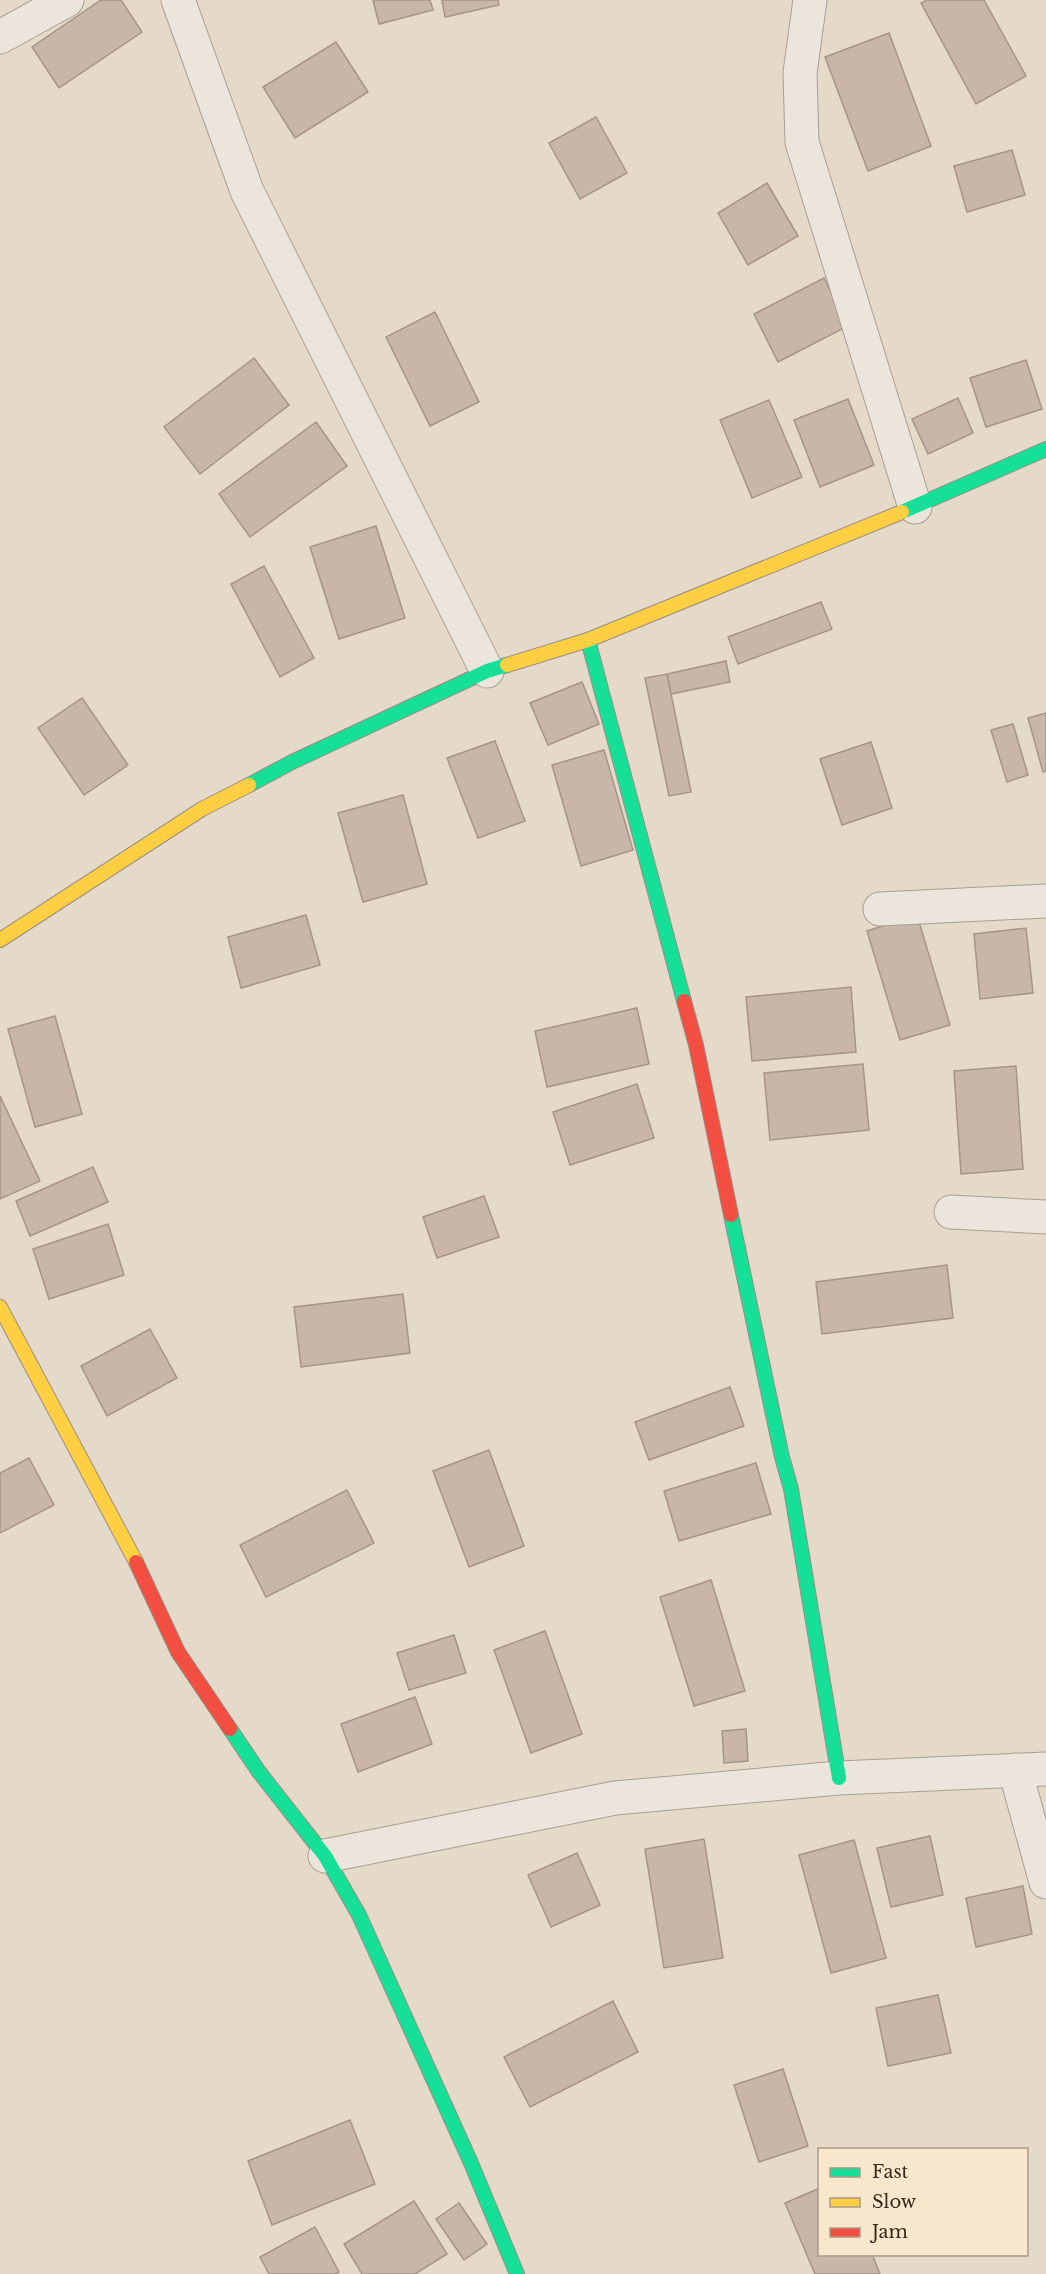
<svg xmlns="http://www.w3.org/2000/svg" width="1046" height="2274" viewBox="0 0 1046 2274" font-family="'Libre Baskerville',serif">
  <rect width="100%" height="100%" fill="#e5d9c9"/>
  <g fill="#c9b6aa" stroke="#a59489" stroke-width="1.5">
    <path d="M101,0H121L142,32L59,88L32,47Z"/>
    <path d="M373,0H430L433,10L379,24Z"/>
    <path d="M442,0H498L499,5L445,17Z"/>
    <path d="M927,0H984L1026,76L976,104L921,3Z"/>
    <path d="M889,33L931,146L868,171L825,57Z"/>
    <path d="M336,42L368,92L295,138L263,87Z"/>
    <path d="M596,117L627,173L580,199L549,143Z"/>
    <path d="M1012,150L1025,195L967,212L954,166Z"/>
    <path d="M767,183L798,236L748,265L718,213Z"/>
    <path d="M824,278L848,326L778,362L754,314Z"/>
    <path d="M435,312L479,402L430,426L386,337Z"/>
    <path d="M254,358L289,405L200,474L164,427Z"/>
    <path d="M1026,360L1042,409L986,427L970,378Z"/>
    <path d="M958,398L973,433L928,454L912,419Z"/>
    <path d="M848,399L874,465L820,487L794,420Z"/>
    <path d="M769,400L802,477L752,498L720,420Z"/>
    <path d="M316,422L347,466L250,537L219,494Z"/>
    <path d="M376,526L405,618L339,639L310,547Z"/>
    <path d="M264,566L314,658L280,677L231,584Z"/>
    <path d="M821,602L832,629L738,664L728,637Z"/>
    <path d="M726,661L730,682L671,694L667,674Z"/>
    <path d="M667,674L691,792L669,796L645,678Z"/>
    <path d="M582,682L599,724L548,745L530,703Z"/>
    <path d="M82,698L128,765L84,795L38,728Z"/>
    <path d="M1046,713V771L1043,772L1028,718Z"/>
    <path d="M1013,724L1028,775L1007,782L991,730Z"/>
    <path d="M495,741L525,821L478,838L447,758Z"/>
    <path d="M871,742L892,808L842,825L820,759Z"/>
    <path d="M604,750L633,850L581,866L552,765Z"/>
    <path d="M403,795L427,884L363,902L338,813Z"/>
    <path d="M306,915L320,965L241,988L228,937Z"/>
    <path d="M917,915L950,1025L900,1040L867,931Z"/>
    <path d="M1026,928L1033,993L980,999L974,934Z"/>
    <path d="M851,987L856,1052L752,1061L746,997Z"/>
    <path d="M637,1008L649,1064L547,1087L535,1031Z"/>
    <path d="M55,1016L82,1114L35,1127L8,1029Z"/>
    <path d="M863,1064L869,1130L770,1140L764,1073Z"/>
    <path d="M1016,1066L1023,1169L961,1174L954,1071Z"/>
    <path d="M637,1084L654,1138L570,1165L553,1112Z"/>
    <path d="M0,1096L40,1181L0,1199Z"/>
    <path d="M93,1167L108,1202L30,1236L16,1201Z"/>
    <path d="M484,1196L499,1237L437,1258L423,1217Z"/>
    <path d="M108,1224L124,1275L49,1299L33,1249Z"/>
    <path d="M947,1265L953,1318L822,1334L816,1282Z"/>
    <path d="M403,1294L410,1353L301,1367L294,1307Z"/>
    <path d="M150,1329L177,1378L107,1416L81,1366Z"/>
    <path d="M730,1387L744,1426L649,1460L635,1422Z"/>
    <path d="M489,1450L524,1546L469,1567L433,1471Z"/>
    <path d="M29,1458L54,1505L0,1533V1473Z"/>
    <path d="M756,1463L771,1514L679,1541L664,1491Z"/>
    <path d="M347,1490L374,1543L266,1597L240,1545Z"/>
    <path d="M711,1580L745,1691L694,1706L660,1597Z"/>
    <path d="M545,1631L582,1734L531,1753L494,1650Z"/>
    <path d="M454,1635L466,1673L409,1690L397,1653Z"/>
    <path d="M415,1697L432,1744L358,1772L341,1724Z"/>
    <path d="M746,1729L748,1761L724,1763L722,1731Z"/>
    <path d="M930,1836L943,1895L891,1907L877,1848Z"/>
    <path d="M704,1839L723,1958L664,1968L645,1849Z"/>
    <path d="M854,1840L886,1958L831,1973L799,1855Z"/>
    <path d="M577,1853L600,1905L551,1927L528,1875Z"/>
    <path d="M1023,1886L1032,1934L976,1947L966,1898Z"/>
    <path d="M938,1995L951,2053L888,2066L876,2008Z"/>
    <path d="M613,2001L638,2052L530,2107L504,2057Z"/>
    <path d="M783,2069L808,2146L759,2162L734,2085Z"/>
    <path d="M350,2120L375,2184L272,2225L248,2161Z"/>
    <path d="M820,2188V2254H872L880,2274H815L785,2203Z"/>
    <path d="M414,2201L447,2254L415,2274H362L344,2244Z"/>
    <path d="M459,2203L487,2244L464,2260L436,2219Z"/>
    <path d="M315,2227L339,2272L335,2274H269L260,2257Z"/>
  </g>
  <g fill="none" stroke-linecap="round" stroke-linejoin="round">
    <g stroke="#aa9e93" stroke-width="35">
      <g id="street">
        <path d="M178,0L247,191L487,671"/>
        <path d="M810,0L800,73L802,142L915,507"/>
        <path d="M0,37L67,0"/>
        <path d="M880,909L1046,901"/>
        <path d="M951,1212L1046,1217"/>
        <path d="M1015,1770L1046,1882"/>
        <path d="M325,1856L615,1798L839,1778L1046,1769"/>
      </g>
    </g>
    <g stroke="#998e83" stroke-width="16">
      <g id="fast">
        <path d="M902,512L1046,449"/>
        <path d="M588,640L684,1001"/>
        <path d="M249,785L292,762L487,671L507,665"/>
        <path d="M731,1215L782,1457L791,1489L839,1778"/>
        <path d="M230,1729L259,1772L325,1856L359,1915L471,2163L517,2274"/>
      </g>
    </g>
    <g stroke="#998e83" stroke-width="16">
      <g id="slow">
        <path d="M507,665L588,640L902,512"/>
        <path d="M0,940L202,809L249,785"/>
        <path d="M0,1307L136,1562"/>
      </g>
    </g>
    <g stroke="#998e83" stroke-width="16">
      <g id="jam">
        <path d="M684,1001L696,1045L731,1215"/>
        <path d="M136,1562L178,1652L230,1729"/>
      </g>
    </g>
    <use href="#street" stroke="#ece5dc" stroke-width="33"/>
    <use href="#fast" stroke="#16e098" stroke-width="14"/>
    <use href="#slow" stroke="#ffcf43" stroke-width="14"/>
    <use href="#jam" stroke="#f24e42" stroke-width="14"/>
  </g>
  <rect x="818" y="2148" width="210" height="108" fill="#f8e7cd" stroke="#ab9a86" stroke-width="1.5"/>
  <rect x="830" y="2168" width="30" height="9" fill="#16e098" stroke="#ab9a86" stroke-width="1.5"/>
  <text x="872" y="2178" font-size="18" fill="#38261b">Fast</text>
  <rect x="830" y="2198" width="30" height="9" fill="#ffcf43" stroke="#ab9a86" stroke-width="1.5"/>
  <text x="872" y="2208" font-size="18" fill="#38261b">Slow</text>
  <rect x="830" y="2228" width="30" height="9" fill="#f24e42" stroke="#ab9a86" stroke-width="1.5"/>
  <text x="872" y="2238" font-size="18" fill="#38261b">Jam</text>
</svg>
